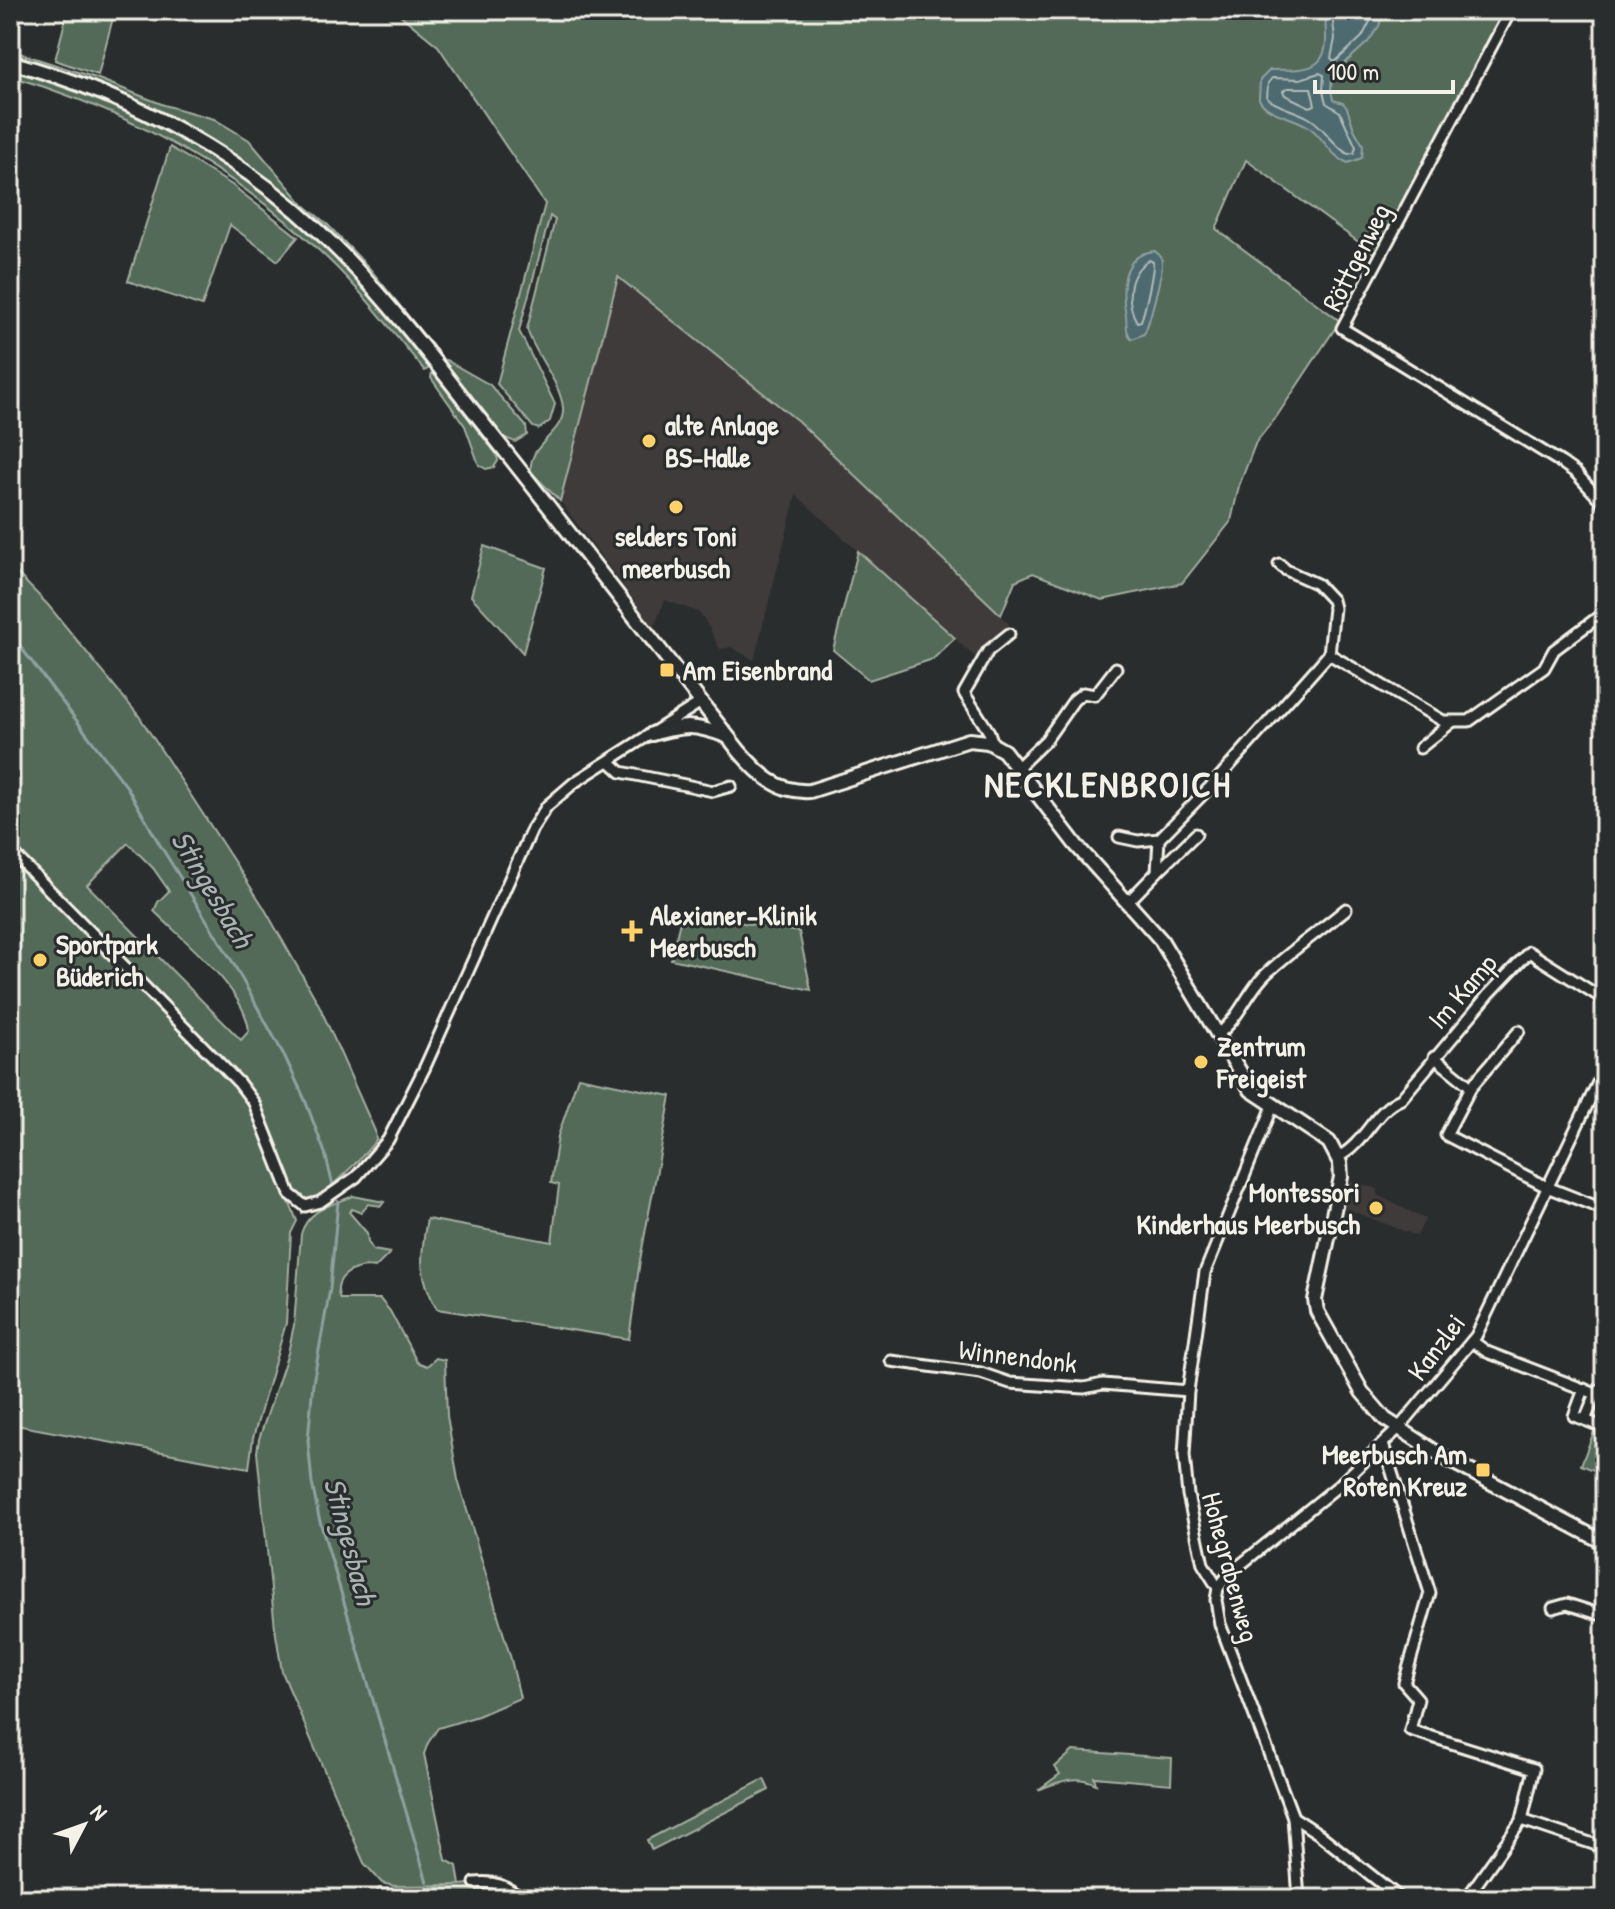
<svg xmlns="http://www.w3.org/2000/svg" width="1615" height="1909" viewBox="0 0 1615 1909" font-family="'Patrick Hand',sans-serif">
  <rect width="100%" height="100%" fill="#2a2d2e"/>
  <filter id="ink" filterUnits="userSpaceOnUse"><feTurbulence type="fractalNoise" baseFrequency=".0125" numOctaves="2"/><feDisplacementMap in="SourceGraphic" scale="16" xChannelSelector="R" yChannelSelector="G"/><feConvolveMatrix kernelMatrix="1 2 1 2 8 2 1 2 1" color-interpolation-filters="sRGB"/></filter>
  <g filter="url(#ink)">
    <g fill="#3f3b3b">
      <path d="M618,277L798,421L1009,624L976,658L796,495L754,660L731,647L720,649L704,618L698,612L665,600L654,627L560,501Z"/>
      <path d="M1345,1180L1378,1189L1377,1195L1425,1219L1417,1236L1339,1206Z"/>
    </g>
    <g fill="#526b59" stroke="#a3aea0" stroke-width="2" fill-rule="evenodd">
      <path d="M68,10H115L98,75L55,60Z"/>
      <path d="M394,10H1508L1375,254L1246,160L1216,229L1340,321L1277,416L1256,442L1239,486L1231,521L1182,583L1102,600L1033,573L1015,581L1001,615L798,421L618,277L560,501L531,472C527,444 565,434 563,408C561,383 534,354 527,329L555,220L550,216L519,331L555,404L550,421L539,429L533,427L497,384L545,204L438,46Z"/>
      <path d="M10,50L96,78L164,105L214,119L249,140L304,205L327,224L370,269L440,355L438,358C401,313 366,265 322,225C228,138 131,93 10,55Z"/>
      <path d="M10,70C119,98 225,154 308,231C353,272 391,321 429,368L425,371C393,332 362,291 325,256C236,170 128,111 10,76Z"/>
      <path d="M170,147L232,185L298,237L278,261L230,225L202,306L128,281Z"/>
      <path d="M440,360H446L490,385L526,426L527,435L515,442L503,437Z"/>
      <path d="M432,372L497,455L498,461L494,467L486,469L479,465L465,426L431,378Z"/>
      <path d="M484,546L546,568L523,653L471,596Z"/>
      <path d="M858,551L955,638L933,659L869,680L833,650Z"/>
      <path d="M10,566L48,605L139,716L263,906L319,1005L375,1131L376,1140C354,1168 327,1189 302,1213C276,1159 266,1097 219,1057L250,1105L297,1221L291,1233L286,1323L253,1438L249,1468L10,1424ZM128,843L153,868L169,891L158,902L154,911C184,941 245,989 249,1031L241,1040L87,885Z"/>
      <path d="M682,913L799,932L811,990L671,959Z"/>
      <path d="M578,1077L671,1096L640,1260L629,1339L437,1309C418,1275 420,1256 427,1219L552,1242L559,1185L551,1183L558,1136Z"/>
      <path d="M353,1196L384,1202L381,1206L368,1204L361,1213L352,1209L349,1212L367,1233L368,1242L373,1250L390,1253L375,1268C355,1264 331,1277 340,1299H380L390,1311L417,1362L427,1366L436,1358L445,1360L447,1416L458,1480L511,1659L520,1698L478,1716L438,1728L428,1743L424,1754L446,1860L457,1866L460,1885L487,1882L520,1899H373L379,1888L399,1891L459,1885L394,1886L382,1883L364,1863L282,1672L275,1628L257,1452L259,1439L288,1353L294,1325L301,1234C308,1209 332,1205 353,1196Z"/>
      <path d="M1595,1429L1605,1433L1604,1474L1581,1465Z"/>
      <path d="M1073,1751L1172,1758L1171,1784L1094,1777L1096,1784C1076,1774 1058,1782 1038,1790L1060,1774L1055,1767Z"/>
      <path d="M764,1779L769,1790L652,1850L647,1840Z"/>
    </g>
    <g fill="#4d6a70" stroke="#90a0a0" stroke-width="2">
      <path d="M1331,10H1384L1379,26L1368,42L1332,75L1331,90L1333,100L1343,103L1347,108L1354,129L1363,145L1362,158L1348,163C1330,156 1324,138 1309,127C1293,116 1267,115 1259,99L1260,80L1270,70C1294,69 1325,75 1326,41C1327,28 1322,22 1331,10Z"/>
      <path d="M1155,251C1160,256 1161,255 1162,262C1163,271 1149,325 1144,334L1132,339C1125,332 1127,325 1126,316C1121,291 1120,254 1155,251Z"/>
    </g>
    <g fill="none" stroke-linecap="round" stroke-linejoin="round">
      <g stroke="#b1bbb8" stroke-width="2">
        <path d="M1337,10L1333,22L1335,39L1331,58L1335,62L1362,37L1376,10"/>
        <path d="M1319,73L1324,75L1323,91L1326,103L1340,112L1356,147L1354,153L1348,154C1332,145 1325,127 1309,118C1297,111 1275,106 1267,98L1268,83L1272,78L1300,79Z"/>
        <path d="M1287,88H1311L1315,105L1310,107L1285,95L1283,91Z"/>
        <path d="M1149,260L1153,262C1154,270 1145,311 1141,321L1137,322C1125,302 1127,273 1149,260Z"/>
      </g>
      <g stroke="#90a0a0" stroke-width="3">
        <path d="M10,633L127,787L160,845L232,961L285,1057L305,1100L325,1153L334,1190"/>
        <path d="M338,1201L330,1289L313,1383L308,1441L312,1483L319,1518L427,1882"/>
        <path d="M430,1895L432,1899"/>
        <path d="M449,1899L469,1896L474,1899"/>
      </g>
      <g stroke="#f4f1e8" stroke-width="15">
        <g id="minor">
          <path d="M1511,10L1342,328L1562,463L1576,473L1605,505"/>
          <path d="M1329,654L1443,721H1469L1544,668L1554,650L1605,612"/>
          <path d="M993,744L989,732L964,693L988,651L1009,634"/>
          <path d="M1420,748L1452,722"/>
          <path d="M609,761L621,772L690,786L713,791L731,786"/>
          <path d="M1018,767L1046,740L1074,700L1083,693L1095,695L1116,668"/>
          <path d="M1119,837L1138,841L1159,839L1216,781L1329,654L1334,608L1332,600L1317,584L1286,570L1279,564"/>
          <path d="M10,850L239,1083L254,1103L290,1194L305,1206L320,1202L356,1177L388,1140L425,1067L532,829L547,806L575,782L701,702"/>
          <path d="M1157,872L1196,834"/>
          <path d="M1128,902L1157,872L1159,839"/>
          <path d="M1519,1031L1471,1087L1446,1135L1547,1187L1605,1210"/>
          <path d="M1217,1035C1238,1020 1246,995 1263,977C1288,952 1319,932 1346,909"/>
          <path d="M1434,1057L1471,1087"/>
          <path d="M1273,1106L1205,1272L1188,1391L1184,1455L1188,1495L1203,1564L1218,1588L1216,1600L1220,1624L1293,1817L1299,1899"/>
          <path d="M1338,1157C1365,1144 1374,1110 1401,1099L1489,994L1529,952L1605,1000"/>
          <path d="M1472,1341L1487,1352L1596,1394L1585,1420L1605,1428"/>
          <path d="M891,1361L981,1373L1010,1383L1084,1388L1103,1384L1188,1391"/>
          <path d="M1584,1389L1574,1416L1585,1420"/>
          <path d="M1596,1394L1605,1385"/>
          <path d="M1383,1444L1430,1593L1404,1683L1418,1699L1410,1730L1534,1769L1522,1820L1466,1899"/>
          <path d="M1218,1588L1229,1574L1338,1486L1398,1429L1476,1336L1605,1068"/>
          <path d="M1553,1608L1567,1604L1605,1616"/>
          <path d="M1293,1817L1319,1834L1401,1899"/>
          <path d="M1522,1820L1605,1848"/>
          <path d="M475,1883C494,1881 507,1885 521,1899"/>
        </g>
      </g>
      <g stroke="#f4f1e8" stroke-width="18">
        <g id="secondary">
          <path d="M10,62C135,96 252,160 342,254C398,312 447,378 497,441C579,544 658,648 740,752C759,774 778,793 810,791L969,740L988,742L1004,751L1076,845L1161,940L1251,1090L1329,1142L1340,1163L1341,1177L1315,1300L1317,1311L1362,1392L1385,1419L1445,1458L1605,1543"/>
          <path d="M652,734C685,725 694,724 726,736"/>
        </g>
      </g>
      <use href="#minor" stroke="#2a2d2e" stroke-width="9"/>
      <use href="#secondary" stroke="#2a2d2e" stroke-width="12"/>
    </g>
  </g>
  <g fill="#ffd166" stroke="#2a2d2e" stroke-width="3">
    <circle cx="649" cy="441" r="8"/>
    <circle cx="676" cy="507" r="8"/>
    <rect x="659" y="662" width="16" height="16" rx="4"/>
    <path d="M628 919h8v8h8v8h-8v8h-8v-8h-8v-8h8z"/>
    <circle cx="40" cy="960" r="8"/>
    <circle cx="1201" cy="1062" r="8"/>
    <circle cx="1376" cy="1208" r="8"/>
    <rect x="1475" y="1462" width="16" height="16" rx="4"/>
  </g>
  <g text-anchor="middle" stroke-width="6" stroke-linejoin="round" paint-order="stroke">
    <g font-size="28" fill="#f4f1e8" stroke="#2a2d2e">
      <text transform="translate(1356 257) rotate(-63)" y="10">Röttgenweg</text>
      <text transform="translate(1462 991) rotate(-49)" y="10">Im Kamp</text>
      <text transform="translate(1436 1347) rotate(-53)" y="10">Kanzlei</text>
      <text transform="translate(1018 1356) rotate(7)" y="10">Winnendonk</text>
      <text transform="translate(1231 1567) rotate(75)" y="10">Hohegrabenweg</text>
    </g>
    <g font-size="28" font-weight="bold" fill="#f4f1e8" stroke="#2a2d2e" text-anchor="start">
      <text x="665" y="435">alte Anlage<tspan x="665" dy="32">BS-Halle</tspan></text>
      <text x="676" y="546" text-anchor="middle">selders Toni<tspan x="676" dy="32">meerbusch</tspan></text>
      <text x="683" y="680">Am Eisenbrand</text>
      <text x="650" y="925">Alexianer-Klinik<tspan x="650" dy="32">Meerbusch</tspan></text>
      <text x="56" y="954">Sportpark<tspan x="56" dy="32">Büderich</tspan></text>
      <text x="1217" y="1056">Zentrum<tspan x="1217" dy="32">Freigeist</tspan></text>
      <text x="1360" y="1202" text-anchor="end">Montessori<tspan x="1360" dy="32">Kinderhaus Meerbusch</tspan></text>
      <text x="1467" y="1464" text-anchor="end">Meerbusch Am<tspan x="1467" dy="32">Roten Kreuz</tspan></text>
    </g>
    <g font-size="30" font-style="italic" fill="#a9b4b2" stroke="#2a2d2e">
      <text transform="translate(212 889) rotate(59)" y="10">Stingesbach</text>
      <text transform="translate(350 1541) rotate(75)" y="10">Stingesbach</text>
    </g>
    <g font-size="36" font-weight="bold" letter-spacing="2" fill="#f4f1e8" stroke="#2a2d2e">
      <text x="1108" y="797">NECKLENBROICH</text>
    </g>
  </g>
  <rect width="1615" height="1909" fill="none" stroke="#2a2d2e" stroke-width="40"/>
  <rect x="20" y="20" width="1575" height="1869" fill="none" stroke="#f4f1e8" stroke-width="3" filter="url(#ink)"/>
  <g transform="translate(84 1825) rotate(49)" stroke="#2a2d2e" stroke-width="6" paint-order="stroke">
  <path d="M0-6L14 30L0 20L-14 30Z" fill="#f4f1e8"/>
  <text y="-12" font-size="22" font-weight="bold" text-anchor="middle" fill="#f4f1e8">N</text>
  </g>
  <path d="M1315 80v12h138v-12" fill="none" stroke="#f4f1e8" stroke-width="4"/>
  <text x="1327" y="80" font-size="24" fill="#f4f1e8" stroke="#2a2d2e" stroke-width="6" paint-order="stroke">100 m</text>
</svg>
